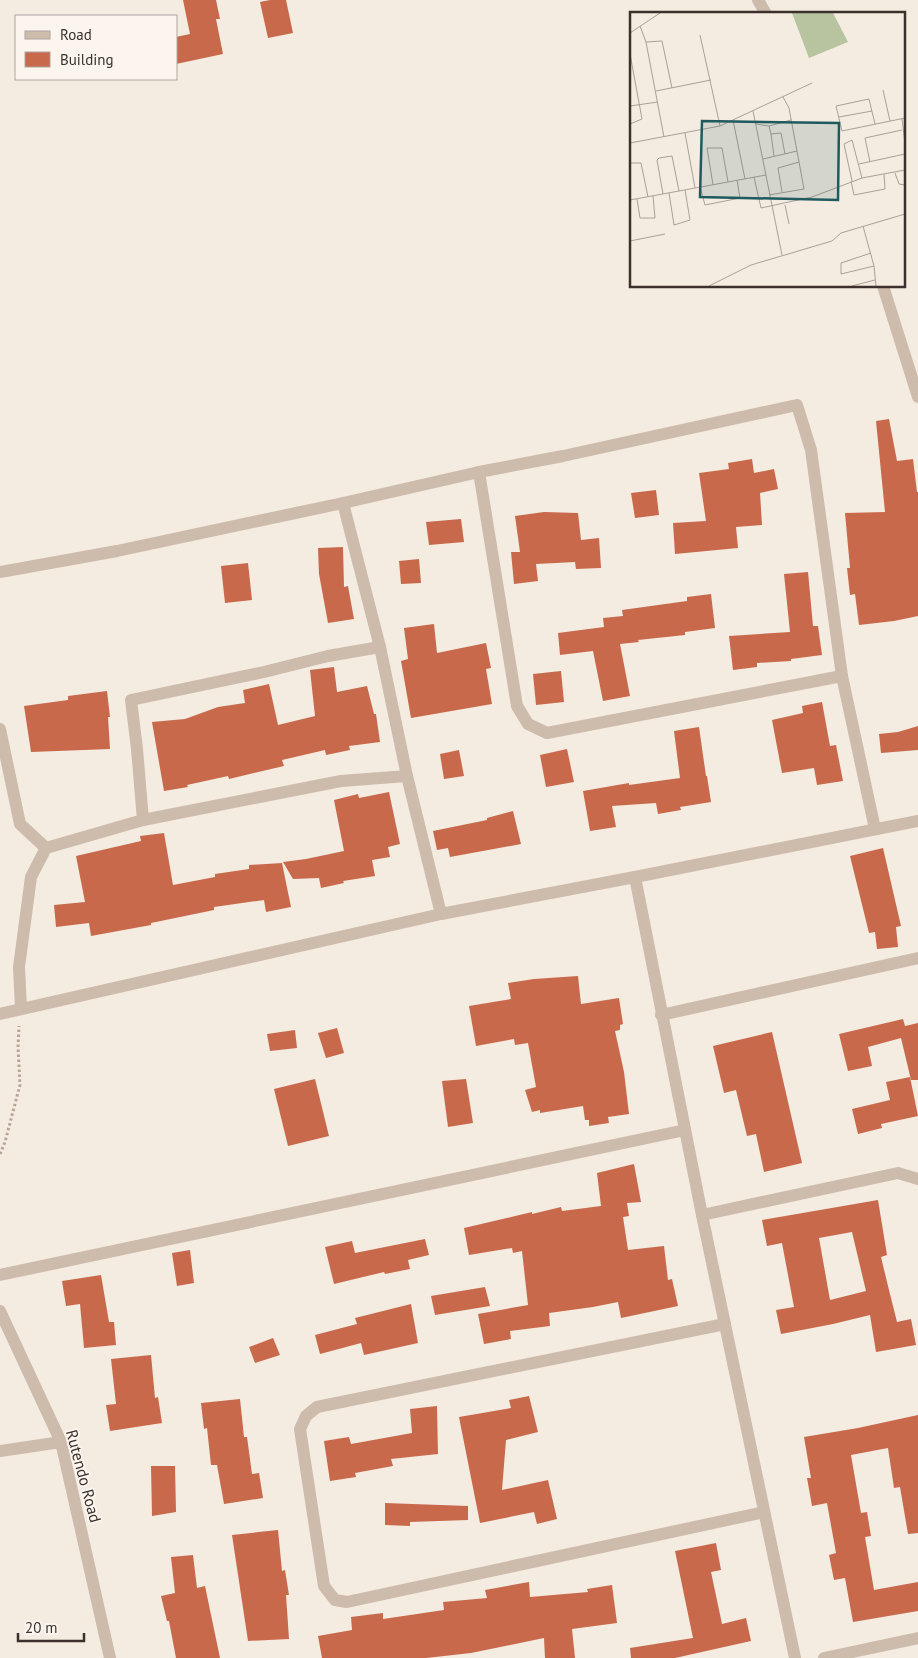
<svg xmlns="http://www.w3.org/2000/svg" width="918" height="1658" viewBox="0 0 918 1658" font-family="'PT Sans',sans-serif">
  <rect width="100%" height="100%" fill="#f4ebe1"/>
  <g fill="#c8694b" fill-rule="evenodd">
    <path d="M183,0H216L220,19H216L223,54L176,64V37L190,34Z"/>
    <path d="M270,0H286L293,33L268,38L260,2Z"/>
    <path d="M889,419L897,461L913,459L917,492H918V616L894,621L859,625L855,594L850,595L847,568H850L845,513L885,512L876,421Z"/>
    <path d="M752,459L754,473L774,469L778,489L760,493L762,525L736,527L738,548L675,554L673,523L706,521L699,473L729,469L728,463Z"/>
    <path d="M656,490L659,515L635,518L631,493Z"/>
    <path d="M544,512L578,513L581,540L599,538L601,568L576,569L575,562L536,564L538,581L514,584L511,552H520L515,516Z"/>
    <path d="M461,519L464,542L429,545L426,522Z"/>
    <path d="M343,547L344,587L348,586L354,619L328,623L319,574L318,548Z"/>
    <path d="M419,559L421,583L401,584L399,561Z"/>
    <path d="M248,563L252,600L225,603L221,566Z"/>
    <path d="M808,572L813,626H818L822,655L791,659V661L757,663V667L733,670L729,636L790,632L784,574Z"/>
    <path d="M711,594L715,628L685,632V635L638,640L639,642L620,644L630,696L603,701L593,651L560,655L558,633L604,627L603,618L623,616L622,610L687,601V597Z"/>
    <path d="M434,624L437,653L486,643L491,668L486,669L492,704L411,718L401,661L408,659L404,628Z"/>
    <path d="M334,667L337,692L367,686L374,714H376L380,742L349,746L350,750L326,755L325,750L282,760L284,766L229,779L228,776L187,785L188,787L164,791L152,722L185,719L218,707L245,703L243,690L269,684L278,725L315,716L310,670Z"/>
    <path d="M561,671L564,702L536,705L533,674Z"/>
    <path d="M107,691L110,717H108L110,749L31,752L24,706L68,700V696Z"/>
    <path d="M822,702L830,746L836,745L843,781L817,785L814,768L782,773L772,720L803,713L802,706Z"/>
    <path d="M918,726V750L881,753L879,734L898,732Z"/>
    <path d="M699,727L706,776H707L711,802L680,807L681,810L658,814L656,803L612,806L616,827L590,831L583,791L629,783V785L680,778L674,731Z"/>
    <path d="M567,749L574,782L546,787L540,755Z"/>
    <path d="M459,750L464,776L444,779L440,754Z"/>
    <path d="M389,792L400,844L388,847L390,857L372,860L375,876L343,881L344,883L321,888L319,878L293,879L283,862L306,859L344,851L334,800L358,794L359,798Z"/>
    <path d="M513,811L521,844L450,857L448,848L437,850L433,831L487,820V818Z"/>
    <path d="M164,833L173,885L215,877V874L249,869V865L282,863L291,907L266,912L264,900L214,907V910L151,923V925L91,936L89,923L56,927L54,905L85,902L76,856L141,841L140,836Z"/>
    <path d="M883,848L901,926L896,927L898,947L877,949L875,932L869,933L850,856Z"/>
    <path d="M578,976L581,1004L619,998L623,1024L620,1025V1030L615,1031L624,1072L629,1114L608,1117L609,1123L589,1126V1120H585L583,1106L540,1113V1110L532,1112L525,1090L536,1087L528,1043L515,1045L514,1039L476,1046L469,1006L511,999L508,983L534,979Z"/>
    <path d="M903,1019L905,1026L918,1023V1080H911L901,1038L868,1047L872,1066L848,1071L839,1034Z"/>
    <path d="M337,1028L344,1053L326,1058L318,1033Z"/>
    <path d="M295,1030L297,1048L270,1051L267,1034Z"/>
    <path d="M772,1032L802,1163L764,1172L756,1134L747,1136L736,1090L724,1093L713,1046Z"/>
    <path d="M910,1077L918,1116L881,1124L882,1128L858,1134L852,1109L890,1100L886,1082Z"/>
    <path d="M315,1079L329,1136L288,1146L274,1089Z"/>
    <path d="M466,1079L473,1123L448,1127L442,1081Z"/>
    <path d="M634,1164L641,1202L627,1203L629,1216L623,1217L628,1250L664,1246L668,1280L672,1279L678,1306L621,1318L618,1302L593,1307L549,1313L550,1326L510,1331L511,1339L484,1344L478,1314L528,1305L522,1251L513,1253L512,1248L469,1255L464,1228L532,1212V1214L561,1207L562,1211L601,1206L597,1173Z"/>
    <path d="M878,1200L887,1255L881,1257L887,1282L897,1322L911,1319L916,1345L876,1352L870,1315L833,1324L781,1334L776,1310L794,1307L782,1243L767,1246L762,1220ZM852,1232L866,1291L830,1300L819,1238Z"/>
    <path d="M425,1239L429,1255L408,1260L410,1269L385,1274L384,1272L334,1284L325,1247L352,1241L355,1253Z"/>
    <path d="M190,1250L194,1283L177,1286L172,1253Z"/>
    <path d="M101,1275L109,1322H114L116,1345L84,1348L80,1304L66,1306L62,1281Z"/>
    <path d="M485,1287L490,1306L435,1315L431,1296Z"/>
    <path d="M411,1304L418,1343L364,1355L361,1343L320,1354L315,1335L357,1324L355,1318Z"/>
    <path d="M273,1338L280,1355L255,1363L249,1347Z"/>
    <path d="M151,1355L155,1398L158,1397L162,1423L110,1431L106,1405L116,1404L111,1359Z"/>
    <path d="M529,1396L538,1432L506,1440L502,1490L548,1480L557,1519L537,1524L534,1512L480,1523L459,1417L511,1408L509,1400Z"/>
    <path d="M240,1399L244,1437H247L252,1474L259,1473L263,1498L224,1504L217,1465H211L207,1428L204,1429L201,1403Z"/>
    <path d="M437,1406L438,1454L391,1459L393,1466L355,1473L356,1477L330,1481L324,1441L349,1437L351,1444L412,1433L410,1409Z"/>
    <path d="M918,1415V1533L908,1534L900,1487L894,1488L888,1448L851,1455L861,1513L867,1512L871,1536L865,1537L874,1590L918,1582V1611L853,1622L845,1578L834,1580L829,1555L836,1553L827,1503L812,1506L807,1478H811L804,1437L858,1428Z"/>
    <path d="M151,1466H175L176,1512L152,1516Z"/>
    <path d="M385,1503L468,1506V1520L410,1522V1526L385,1525Z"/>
    <path d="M278,1530L282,1571L285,1570L289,1595H286L289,1639L248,1641L232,1535Z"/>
    <path d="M716,1543L721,1570L711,1572L722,1624L746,1618L751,1641L675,1658H631L630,1648L693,1638L675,1551Z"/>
    <path d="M193,1555L197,1588L205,1586L220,1658H176L169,1621H167L161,1596L175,1593L171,1557Z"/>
    <path d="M529,1582L530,1597L588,1592L587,1589L612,1585L617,1623L572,1629L575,1658H545L544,1638L471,1653L426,1658H322L318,1636L352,1630L351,1617L383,1613V1619L444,1610L443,1602L487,1598L485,1590Z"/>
  </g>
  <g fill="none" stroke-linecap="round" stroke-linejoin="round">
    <path stroke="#b9a596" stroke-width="3" stroke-dasharray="2.5 2.5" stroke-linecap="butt" d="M0,1154L5,1142L20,1085L18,1047L19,1026"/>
    <g stroke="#cdbbac" stroke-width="12">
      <path d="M758,0L766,14"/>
      <path d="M883,286L918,397"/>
      <path d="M479,472L563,456L797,405L811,450L842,676L875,829"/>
      <path d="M0,572L117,551L343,503"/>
      <path d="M0,729L20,824L46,848"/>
      <path d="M143,820L341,781L407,776"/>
      <path d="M635,877L702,1215L795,1658"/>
      <path d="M441,914L407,776L380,647L343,503L479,472L517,706L528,724L547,733L842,676"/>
      <path d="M21,1008L19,967L31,877L46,848L143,820L137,749L131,700L264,672L328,656L380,647"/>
      <path d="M0,1014L441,914L635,877L918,821"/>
      <path d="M661,1015L918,958"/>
      <path d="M702,1215L898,1173L918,1179"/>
      <path d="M0,1275L685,1130"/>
      <path d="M0,1311L61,1442L110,1658"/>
      <path d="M725,1324L317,1407L306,1416L300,1429L324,1586L335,1600L347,1602L764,1512"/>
      <path d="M0,1451L61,1442"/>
      <path d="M824,1658L918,1638"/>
    </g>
  </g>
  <g text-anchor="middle" stroke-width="4" stroke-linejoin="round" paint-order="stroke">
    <g font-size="16" fill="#3b302b" stroke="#fbf5ee">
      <text transform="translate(84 1476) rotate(75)" y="6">Rutendo Road</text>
    </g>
  </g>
  <g transform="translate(630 12)">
    <rect width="275" height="275" fill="#f4ebe1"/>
    <path d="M162,1H203L218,30L179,46Z" fill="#b8c4a0"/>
    <path fill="none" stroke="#aaa098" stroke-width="1" d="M10,14L16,30L34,125M0,21L30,1M70,23L90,114M16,30L32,29L42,76M0,42L12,107L0,112M253,78L260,109M26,79L81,68M153,85L159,96L167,139M0,94L28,90M123,99L152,243M209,105L242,99M272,107L275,130M103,108L115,167M126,112L139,114L141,122L151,121L155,142M245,112L239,87L206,94L212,119L275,106M139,114L161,108M55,121L65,176M141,122L144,144M0,131L90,114L182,71M133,147L167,139L169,150L148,156L152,180M240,150L235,126L272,118M0,151H11L18,185M229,152L275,142M265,161L269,172L275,173M124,165L131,196L182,185L232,166L275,158M221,169L224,183L255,177L254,162M222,169L214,132L222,128L232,166M83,173L77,136H92L98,170M70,175L75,193L110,186L107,168M39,181L44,213L60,208L55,178M33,182L27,148L29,146L42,144L49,179M139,183L174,177L169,150M7,187L10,206H25L23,184M0,188L136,163M155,193L159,212M233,214L244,254L246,274M0,229L35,222M241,241L211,251V262L244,254M79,274L121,253L202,229L211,221L275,202M222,274L245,268"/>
    <path fill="#1f5a5e" fill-opacity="0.15" stroke="#1f5a5e" stroke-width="2.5" d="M72,109L209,111L208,188L70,185Z"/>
    <rect width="275" height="275" fill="none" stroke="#3b302b" stroke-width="2.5"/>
  </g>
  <rect x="15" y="15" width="162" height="65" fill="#fbf5ee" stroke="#aea6a0"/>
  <rect x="25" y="31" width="25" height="8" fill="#cdbbac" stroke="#aea6a0"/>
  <text x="60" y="40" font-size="15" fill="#3b302b">Road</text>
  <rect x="25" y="52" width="25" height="15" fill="#c8694b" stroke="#aea6a0"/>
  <text x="60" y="65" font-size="15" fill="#3b302b">Building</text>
  <path d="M18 1633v8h66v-8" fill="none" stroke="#3b302b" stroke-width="2.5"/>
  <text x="25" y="1633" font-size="15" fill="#3b302b" stroke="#fbf5ee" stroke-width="4" paint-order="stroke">20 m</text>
</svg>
